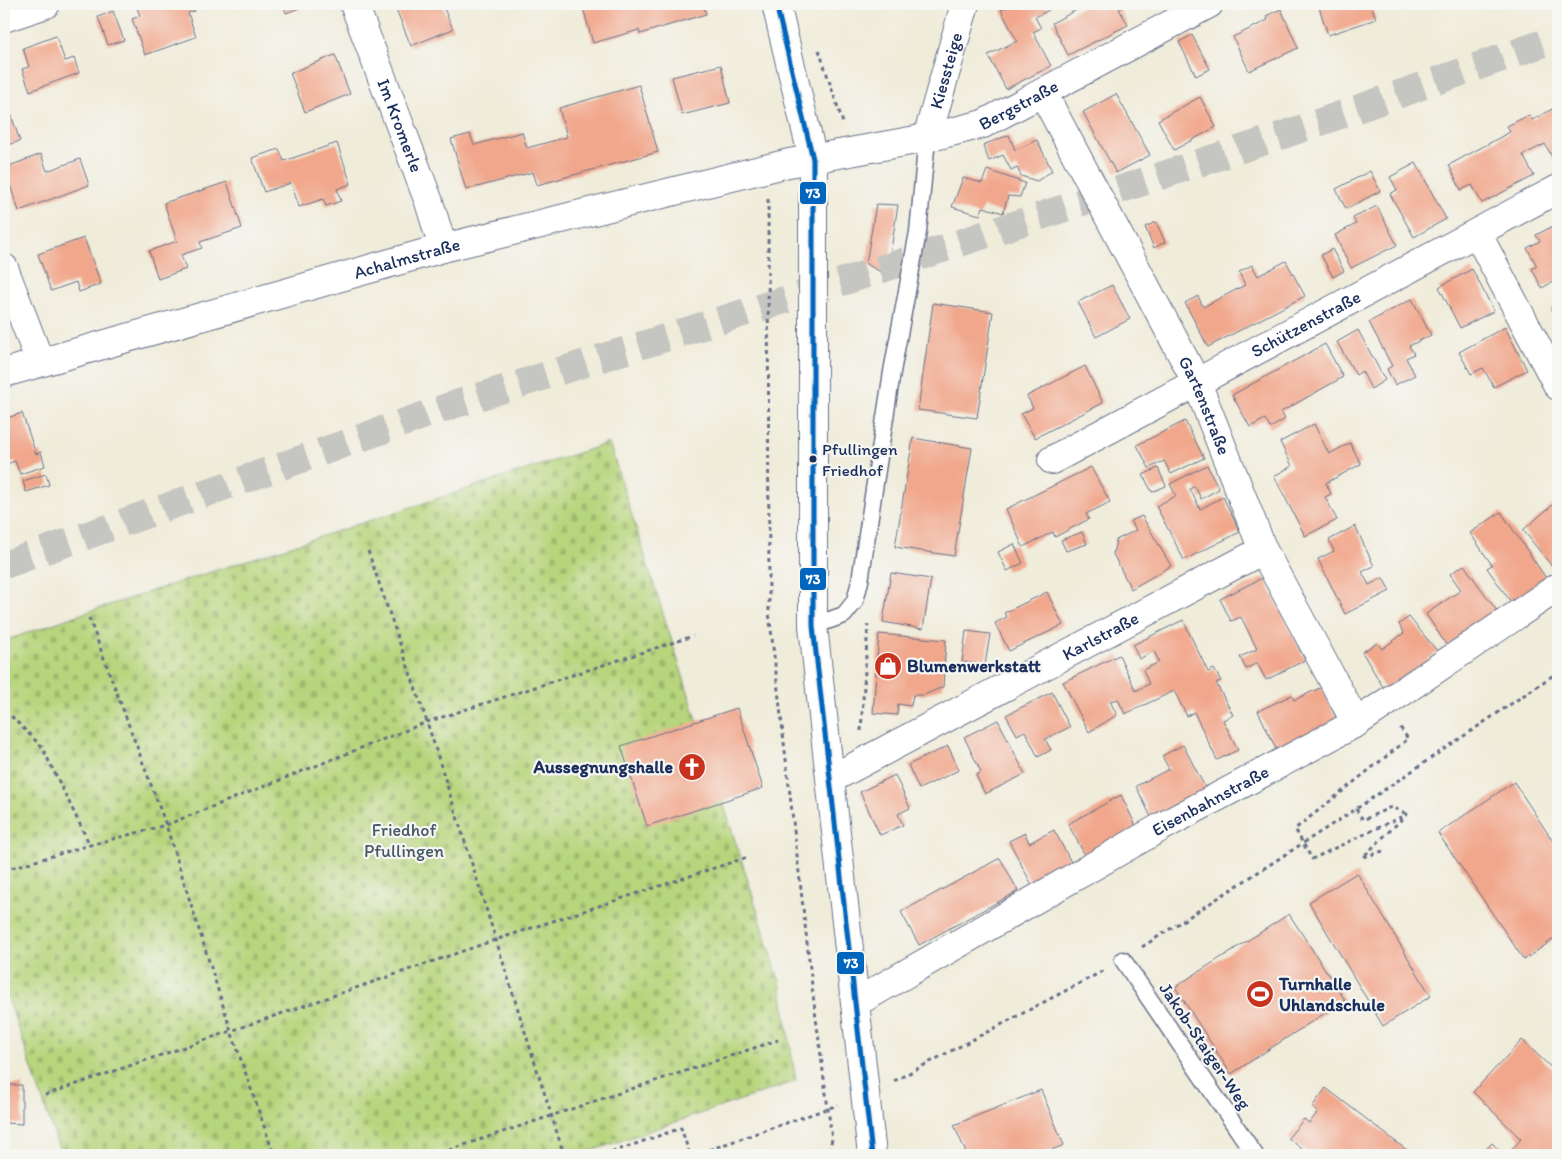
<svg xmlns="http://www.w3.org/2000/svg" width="1562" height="1159" viewBox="0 0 1562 1159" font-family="Itim,sans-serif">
  <defs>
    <pattern id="cemetery-stones" width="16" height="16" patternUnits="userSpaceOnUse" patternTransform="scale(1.25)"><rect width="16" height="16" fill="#b7d57c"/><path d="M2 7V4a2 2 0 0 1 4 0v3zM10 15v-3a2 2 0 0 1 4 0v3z" fill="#9db76e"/></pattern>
  </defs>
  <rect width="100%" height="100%" fill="#f6f6f2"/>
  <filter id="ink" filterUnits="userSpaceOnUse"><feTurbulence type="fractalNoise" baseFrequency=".02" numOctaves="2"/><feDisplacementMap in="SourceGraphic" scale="10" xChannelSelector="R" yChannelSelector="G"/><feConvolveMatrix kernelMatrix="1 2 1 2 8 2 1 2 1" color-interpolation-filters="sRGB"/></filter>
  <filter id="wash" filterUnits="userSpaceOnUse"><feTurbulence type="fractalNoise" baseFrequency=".0096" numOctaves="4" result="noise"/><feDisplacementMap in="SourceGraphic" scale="20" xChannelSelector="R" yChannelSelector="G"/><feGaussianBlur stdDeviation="1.12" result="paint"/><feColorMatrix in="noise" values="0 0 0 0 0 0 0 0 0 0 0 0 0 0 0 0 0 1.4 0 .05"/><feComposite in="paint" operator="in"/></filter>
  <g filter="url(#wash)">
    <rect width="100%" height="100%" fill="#f0ecda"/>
    <path fill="url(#cemetery-stones)" stroke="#69826d" d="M609,443L780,982L796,1081L579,1155H61L4,986V641L72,617Z"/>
    <g id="blocks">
      <g fill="#f1a78c">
        <path d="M149,4H192L195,11L188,13L196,37L145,55L132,19L140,16L137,8Z"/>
        <path d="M283,4H310L286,13Z"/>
        <path d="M394,4H442L453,29L411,46Z"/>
        <path d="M596,4H703L706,14L640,34L639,30L593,43L583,8Z"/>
        <path d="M1013,4H1045L1049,10L1035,17L1041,28L1033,32L1051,66L1006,89L988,55L1017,41L1001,10Z"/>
        <path d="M1083,4H1129L1119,9L1128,25L1068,55L1052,23L1084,6Z"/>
        <path d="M1318,4H1371L1376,19L1328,35Z"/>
        <path d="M1281,9L1298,48L1249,71L1233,37L1268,20L1266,16Z"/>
        <path d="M113,11L124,40L108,45L98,17Z"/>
        <path d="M1192,35L1210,69L1196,76L1179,42Z"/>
        <path d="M56,36L65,61L74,58L79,73L30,91L22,69L29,67L23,48Z"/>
        <path d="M335,55L350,94L305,112L290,73Z"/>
        <path d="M721,65L730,103L682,115L672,77Z"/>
        <path d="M639,85L658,152L537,185L533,172L466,190L451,139L470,134L474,145L522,132L527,148L567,137L559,108Z"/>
        <path d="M1116,94L1150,155L1116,173L1083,112Z"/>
        <path d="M1200,97L1216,127L1174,150L1158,120Z"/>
        <path d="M1558,106V162L1556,164L1545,144L1523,155L1534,176L1482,203L1472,185L1461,190L1449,165L1510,132L1507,126L1529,115L1532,120Z"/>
        <path d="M11,115L20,141L4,146V117Z"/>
        <path d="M1009,135L1015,150L1037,140L1052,171L1037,181L1021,176L1017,167L1011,170L1003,155L989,161L983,145Z"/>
        <path d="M337,143L351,184L337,189L341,201L326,206L323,199L299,207L291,183L264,192L252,158L279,149L284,161Z"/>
        <path d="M41,154L47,171L80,159L89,185L19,211L4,168Z"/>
        <path d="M1416,163L1446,219L1414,237L1390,194L1397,190L1390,177Z"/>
        <path d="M987,170L1025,183L1020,197L1008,196L1003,213L983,207L980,215L952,207L963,178L982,183Z"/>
        <path d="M1370,171L1380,191L1346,209L1336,189Z"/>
        <path d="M227,182L242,228L200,242L202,248L181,255L186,269L158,279L149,251L177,241L164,203Z"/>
        <path d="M876,204L898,205L887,275L866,264Z"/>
        <path d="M1377,206L1397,245L1351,268L1335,235L1356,224L1353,218Z"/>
        <path d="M1156,222L1165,242L1154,248L1145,227Z"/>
        <path d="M1555,225L1558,231V279L1542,288L1532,269L1537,266L1527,248L1540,241L1536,235Z"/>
        <path d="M84,238L101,284L79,292L76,282L51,291L38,254Z"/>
        <path d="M1332,249L1344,271L1333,277L1321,255Z"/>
        <path d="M1286,261L1305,296L1208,347L1185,303L1198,296L1203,307L1245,285L1239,272L1252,265L1258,276Z"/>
        <path d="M1472,269L1494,311L1460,328L1439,287Z"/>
        <path d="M1112,285L1130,319L1096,337L1078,302Z"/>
        <path d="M1412,299L1431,335L1409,346L1414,354L1406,358L1415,375L1395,385L1387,369L1392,366L1369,322Z"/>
        <path d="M933,303L993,312L977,418L918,410Z"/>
        <path d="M1558,305V322L1551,309Z"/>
        <path d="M1505,327L1527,370L1494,387L1483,368L1471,374L1459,352Z"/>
        <path d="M1358,330L1385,380L1371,389L1362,371L1356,375L1337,342Z"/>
        <path d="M1325,344L1343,377L1281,412L1285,419L1270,428L1265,419L1250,427L1232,395Z"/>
        <path d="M1085,366L1103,403L1035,438L1021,414L1033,408L1027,396Z"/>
        <path d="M22,413L36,454L41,452L45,466L20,474L15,461L4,465V419Z"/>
        <path d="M1185,421L1204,458L1171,474L1164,461L1149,468L1137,445Z"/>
        <path d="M1314,424L1329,454L1350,443L1361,464L1326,483L1331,494L1325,497L1337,520L1305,536L1274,476L1292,466L1280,442Z"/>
        <path d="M913,438L972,448L954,556L895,547Z"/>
        <path d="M1207,465L1219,489L1201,499L1195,486L1190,489L1200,509L1223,497L1240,532L1184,560L1156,506L1176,496L1170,484Z"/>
        <path d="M1091,467L1110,502L1086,514L1089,519L1055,537L1053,532L1023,547L1006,509Z"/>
        <path d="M1158,468L1166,486L1152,492L1143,475Z"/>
        <path d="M46,474L49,485L26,492L23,481Z"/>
        <path d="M1556,502L1558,506V565L1554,569L1523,530Z"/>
        <path d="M1501,512L1546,578L1511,602L1487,568L1492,565L1470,533Z"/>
        <path d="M1142,516L1171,566L1131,589L1113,554L1116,540L1136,530L1130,521Z"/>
        <path d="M1355,526L1374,566L1362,572L1369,585L1383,578L1390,591L1345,614L1318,559L1334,551L1329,540Z"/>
        <path d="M1082,532L1087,544L1066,551L1061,540Z"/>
        <path d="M1014,544L1023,563L1007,571L998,552Z"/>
        <path d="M1464,565L1497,611L1447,646L1426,614L1461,590L1450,574Z"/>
        <path d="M891,573L931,579L923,629L883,622Z"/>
        <path d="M1264,577L1305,660L1266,680L1257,663L1246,669L1240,657L1257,649L1241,617L1231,621L1220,599Z"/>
        <path d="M1047,592L1063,625L1009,651L995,623L1007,617L1004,613Z"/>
        <path d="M1409,617L1438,652L1386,692L1362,652L1377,643L1382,649L1404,633L1399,624Z"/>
        <path d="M1183,620L1208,672L1214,669L1221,681L1216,683L1233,715L1223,720L1238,750L1217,760L1194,712L1187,716L1174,691L1125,714L1118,699L1110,701L1117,715L1089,732L1063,682L1119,655L1136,691L1141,688L1149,684L1143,670L1159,662L1154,651L1139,659L1133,645Z"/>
        <path d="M966,631L990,634L985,665L962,662Z"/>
        <path d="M879,634L946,640L943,687L924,695H913L911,706L898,704L897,715L873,713Z"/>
        <path d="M1322,687L1339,724L1278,753L1258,711L1292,695L1294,700Z"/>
        <path d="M1052,692L1070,727L1045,739L1051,750L1038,757L1025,731L1017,735L1006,715Z"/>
        <path d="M737,708L763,788L647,826L621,746Z"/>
        <path d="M998,720L1025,774L985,794L976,775L981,772L964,737Z"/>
        <path d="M1183,745L1207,791L1152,819L1136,786L1169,769L1162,756Z"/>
        <path d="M948,746L959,770L919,789L908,765Z"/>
        <path d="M895,775L910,808L898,814L903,825L880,835L860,792Z"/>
        <path d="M1514,782L1558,849V936L1524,960L1438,833Z"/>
        <path d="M1121,795L1137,828L1086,857L1068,824Z"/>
        <path d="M1054,830L1072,864L1032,885L1009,841L1025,833L1029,843Z"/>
        <path d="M1000,858L1018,891L919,945L901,912Z"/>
        <path d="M1357,873L1431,996L1383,1026L1309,902Z"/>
        <path d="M1289,914L1345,1000L1231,1074L1175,987Z"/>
        <path d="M1522,1040L1558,1074V1155H1507L1521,1139L1473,1092Z"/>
        <path d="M4,1085H22V1124L4,1123Z"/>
        <path d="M1326,1088L1413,1155H1310L1288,1138L1304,1119L1309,1123L1318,1112L1312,1107Z"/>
        <path d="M1041,1090L1064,1145L1039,1155H967L954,1125Z"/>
        <path d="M1492,1143L1504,1155H1481Z"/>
      </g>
    </g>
  </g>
  <g filter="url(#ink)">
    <use href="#blocks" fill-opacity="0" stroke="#667189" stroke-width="1"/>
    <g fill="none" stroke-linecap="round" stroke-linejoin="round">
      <path stroke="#c5c6c1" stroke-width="28" stroke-dasharray="28 14" stroke-linecap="butt" d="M4,565L453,405L876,271L1289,133L1558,38"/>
      <g stroke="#667189" stroke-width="19">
        <g id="lane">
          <path d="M813,626L844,615L855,601L860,581L892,372L918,232L927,138"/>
          <path d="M1123,960L1255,1155"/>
        </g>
      </g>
      <g stroke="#667189" stroke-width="30">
        <g id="street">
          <path id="s1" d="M354,4L429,202L443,248"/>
          <path d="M776,4L813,159V626L872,1155"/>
          <path d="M4,18L46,4"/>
          <path id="s2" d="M1043,93L1197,383L1263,550L1356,723"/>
          <path id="s3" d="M927,138L965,4"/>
          <path d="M1477,233L1558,386"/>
          <path d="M4,268L40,362"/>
          <path id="s4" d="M4,373L443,248L789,163L927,138L983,124L1209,4"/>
          <path id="s5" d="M1052,460L1558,189"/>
          <path id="s6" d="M831,779L1263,550"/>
          <path id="s7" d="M855,1003L1163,826L1356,723L1558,587"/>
        </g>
      </g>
      <g stroke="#667189" stroke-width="3" stroke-dasharray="4 4" stroke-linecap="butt">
        <path d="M819,50L843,123"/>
        <path d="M768,199L769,612L814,1003L832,1139L828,1155"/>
        <path d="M368,551L427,722L564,1155"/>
        <path d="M89,618L166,825L231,1031L274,1155"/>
        <path d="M4,717L10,715L42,747L90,845"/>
        <path d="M861,731L868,625"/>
        <path d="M1356,809L1363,820L1391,807L1407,814"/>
        <path d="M1383,851L1363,857L1407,814L1312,859L1295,829L1408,739L1400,727"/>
        <path d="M4,870L90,845L166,825L427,722L693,636"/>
        <path d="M1142,947L1356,809L1558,672"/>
        <path d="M894,1081L1103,971"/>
        <path d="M45,1095L495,940L748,857"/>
        <path d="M434,1155L778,1040"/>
        <path d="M604,1155L681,1128L690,1155"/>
        <path d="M694,1155L838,1105"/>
      </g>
      <use href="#lane" stroke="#fff" stroke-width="16"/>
      <use href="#street" stroke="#fff" stroke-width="28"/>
      <g stroke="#f6f6f2" stroke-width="9">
        <path id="bus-1" d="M776,4L813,159V626L872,1155"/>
      </g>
      <use href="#bus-1" stroke="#0065bd" stroke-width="5"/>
    </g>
  </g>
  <defs>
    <g id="shop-disc" transform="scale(1.4375)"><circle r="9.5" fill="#c8321e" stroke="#f6f6f2"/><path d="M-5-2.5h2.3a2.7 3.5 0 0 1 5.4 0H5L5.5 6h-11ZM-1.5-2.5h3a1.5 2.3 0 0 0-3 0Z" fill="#fff"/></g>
    <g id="church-disc" transform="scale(1.4375)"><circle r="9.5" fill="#c8321e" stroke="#f6f6f2"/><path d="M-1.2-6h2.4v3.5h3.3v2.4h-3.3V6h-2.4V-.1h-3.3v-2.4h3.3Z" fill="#fff"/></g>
    <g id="stadium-disc" transform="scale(1.4375)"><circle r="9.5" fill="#c8321e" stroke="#f6f6f2"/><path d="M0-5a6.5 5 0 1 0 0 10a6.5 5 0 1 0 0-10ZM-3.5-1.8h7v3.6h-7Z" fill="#fff"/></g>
  </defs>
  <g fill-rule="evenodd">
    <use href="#shop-disc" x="888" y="666"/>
    <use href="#church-disc" x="692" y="767"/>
    <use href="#stadium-disc" x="1260" y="994"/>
  </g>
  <circle fill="#1b2f5e" stroke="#f6f6f2" stroke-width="2" cx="813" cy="459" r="4.5"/>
  <g text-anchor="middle" stroke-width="4.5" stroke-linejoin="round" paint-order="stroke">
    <g font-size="17" fill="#1b2f5e" stroke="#f6f6f2" text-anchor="start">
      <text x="822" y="455">Pfullingen<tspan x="822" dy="21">Friedhof</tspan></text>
    </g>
    <g font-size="18" fill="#1b2f5e" stroke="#f6f6f2">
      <text dy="6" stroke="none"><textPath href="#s3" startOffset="70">Kiessteige</textPath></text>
      <text dy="6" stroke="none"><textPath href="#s4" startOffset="1051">Bergstraße</textPath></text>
      <text dy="6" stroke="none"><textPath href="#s1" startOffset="130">Im Kromerle</textPath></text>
      <text dy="6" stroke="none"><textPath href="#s4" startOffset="419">Achalmstraße</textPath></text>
      <text dy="6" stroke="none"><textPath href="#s5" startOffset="288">Schützenstraße</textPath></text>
      <text dy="6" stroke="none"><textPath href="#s2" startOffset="352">Gartenstraße</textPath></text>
      <text dy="6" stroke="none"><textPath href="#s6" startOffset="305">Karlstraße</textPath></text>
      <text dy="6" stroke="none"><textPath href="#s7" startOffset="409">Eisenbahnstraße</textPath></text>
      <text transform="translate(1205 1046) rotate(56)" y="6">Jakob-Staiger-Weg</text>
    </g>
    <g font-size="18" font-weight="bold" fill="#1b2f5e" stroke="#f6f6f2" text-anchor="start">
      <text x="907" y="672">Blumenwerkstatt</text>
      <text x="673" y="773" text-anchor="end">Aussegnungshalle</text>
      <text x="1279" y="990">Turnhalle<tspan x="1279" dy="21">Uhlandschule</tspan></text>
    </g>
    <g font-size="18" fill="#425866" stroke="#f6f6f2">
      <text x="404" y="836">Friedhof<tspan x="404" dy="21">Pfullingen</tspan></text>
    </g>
  </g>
  <g stroke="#f6f6f2" stroke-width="2">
    <rect x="799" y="181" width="28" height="24" rx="5" fill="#0065bd"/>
    <rect x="799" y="567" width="28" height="24" rx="5" fill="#0065bd"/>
    <rect x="836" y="951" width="29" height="24" rx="5" fill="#0065bd"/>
  </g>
  <g font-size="14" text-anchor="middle" font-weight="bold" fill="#fff">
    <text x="813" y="198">73</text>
    <text x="813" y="584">73</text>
    <text x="851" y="968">73</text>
  </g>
  <rect width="1562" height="1159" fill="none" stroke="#f6f6f2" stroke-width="20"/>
</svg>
